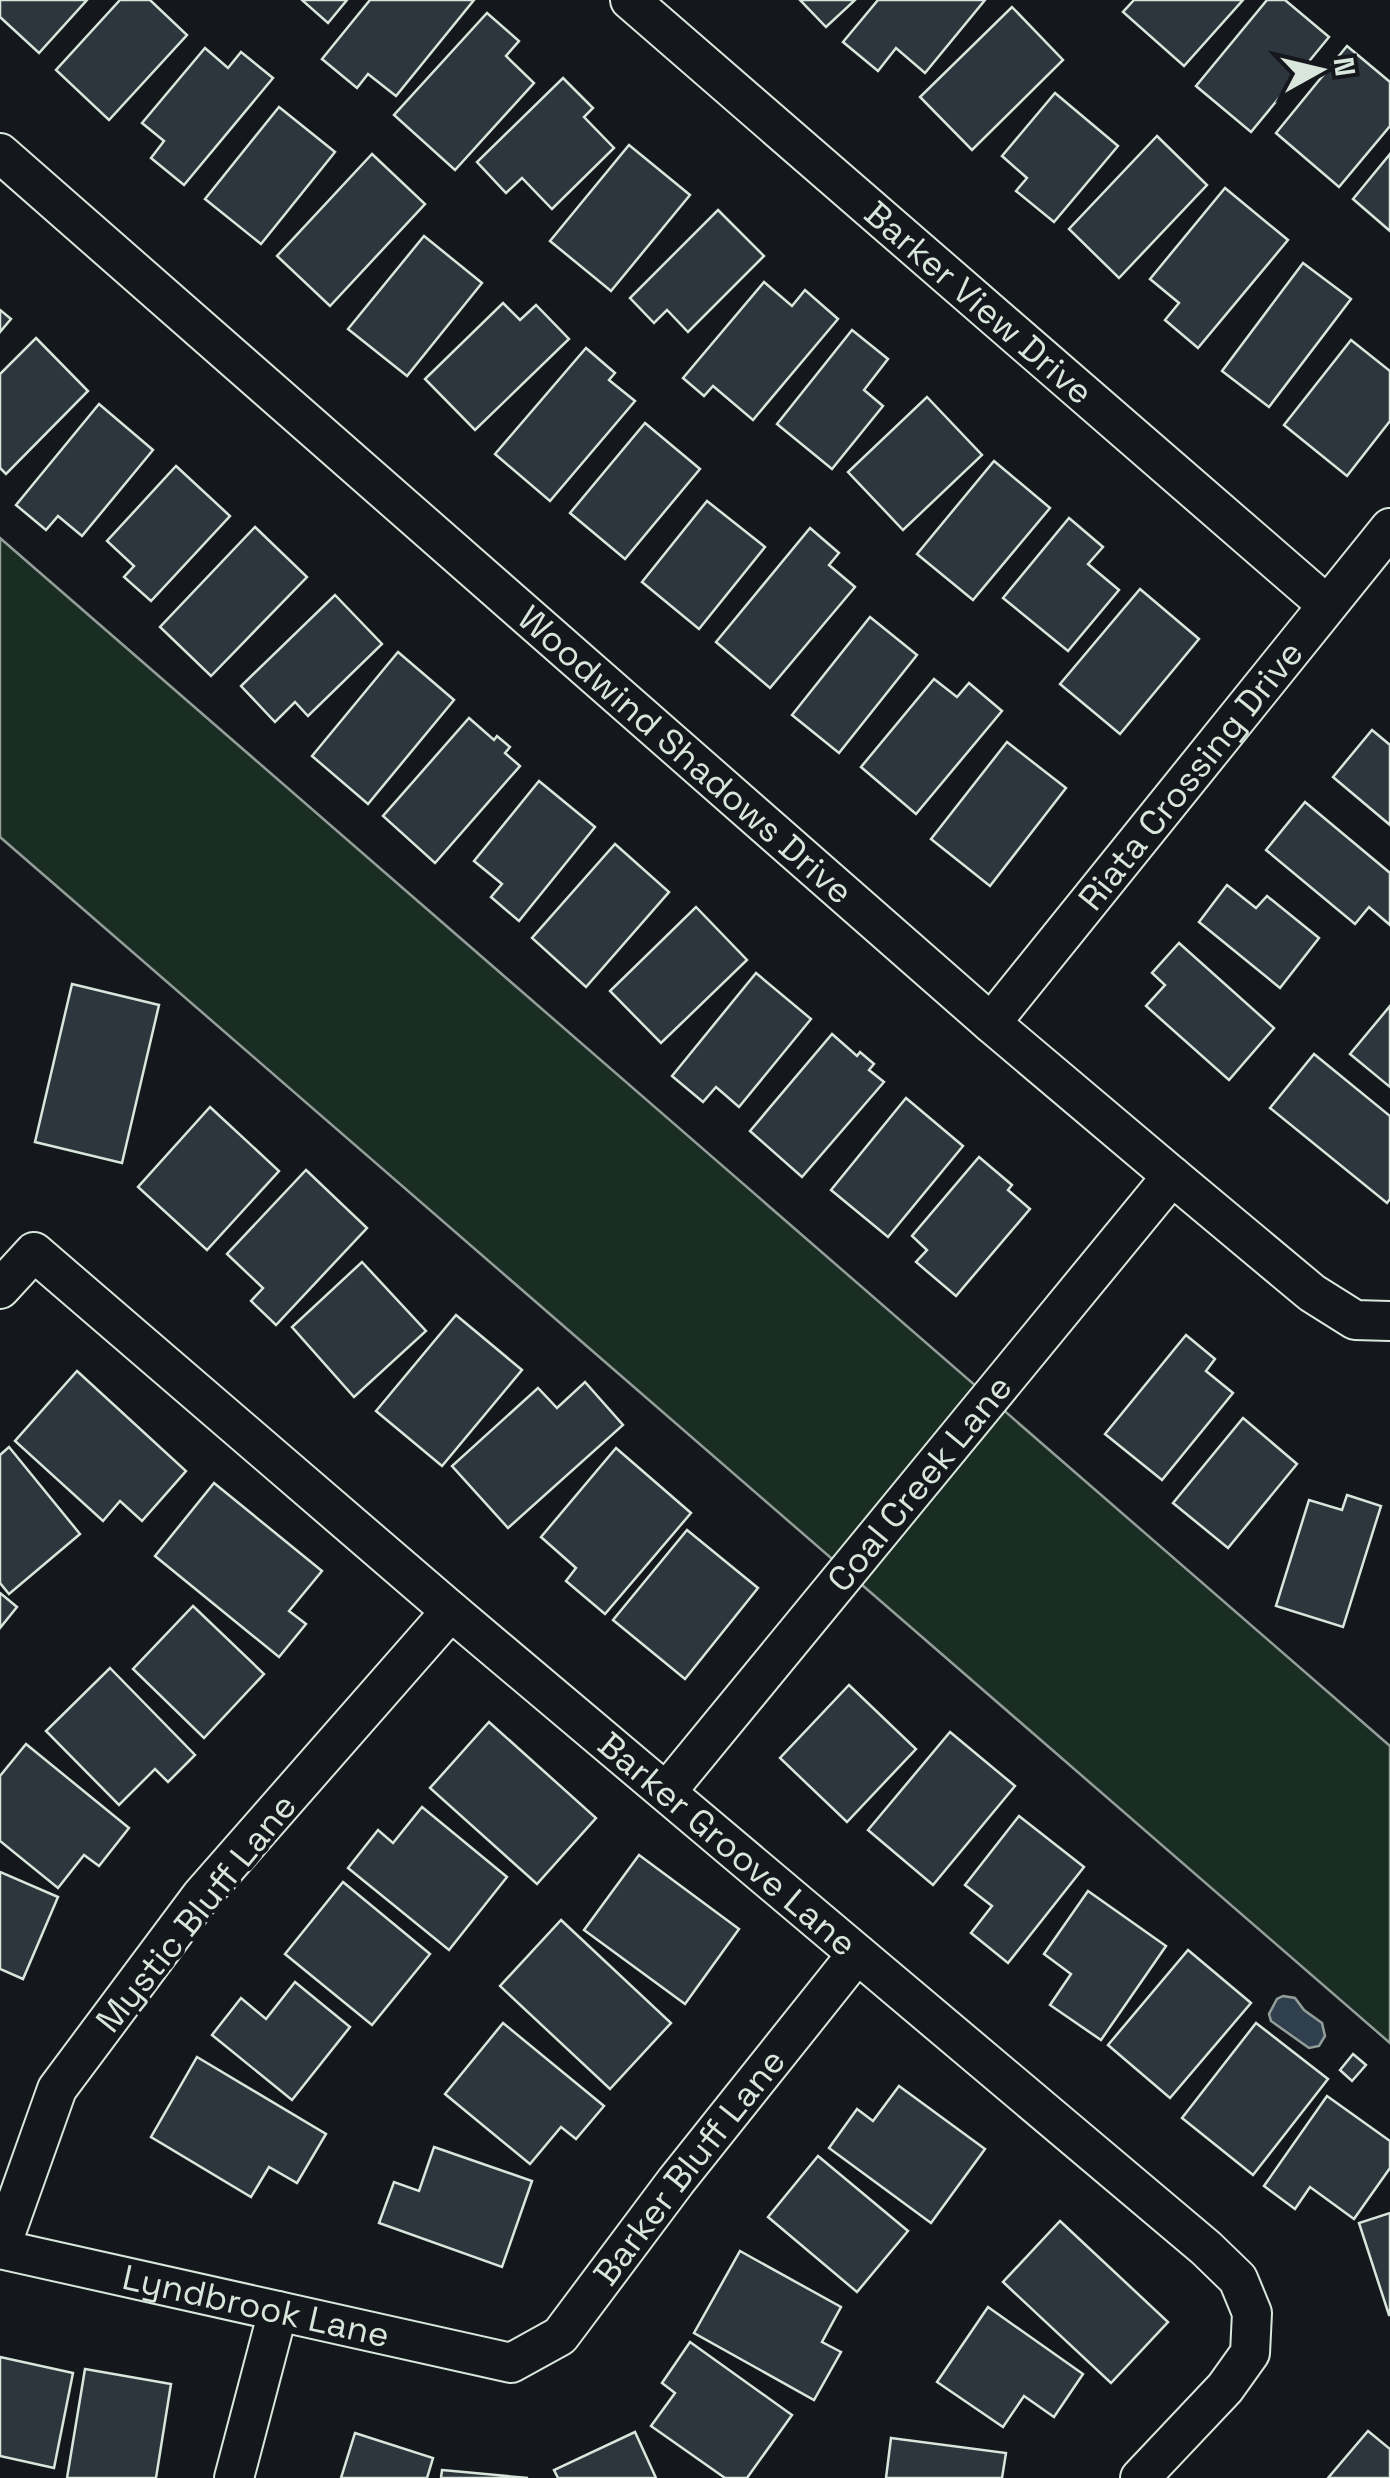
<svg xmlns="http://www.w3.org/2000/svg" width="1390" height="2478" viewBox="0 0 1390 2478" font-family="'Space Grotesk',sans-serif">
  <rect width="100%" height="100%" fill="#14181c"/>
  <path fill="#1a2d24" stroke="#939e99" stroke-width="2.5" d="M0,538L1390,1746V2043L0,837Z"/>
  <path fill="#2f3f4d" stroke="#939e99" stroke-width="2.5" d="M1283,1996L1295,1998L1304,2010L1322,2023L1325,2036L1319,2046L1309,2048L1271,2021L1269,2014L1277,1999Z"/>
  <g fill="#2c363c" stroke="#d8e6dc" stroke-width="2.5">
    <path d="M0,0H87L39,53L0,17Z"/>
    <path d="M120,0H150L187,35L109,120L56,70Z"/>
    <path d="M302,0H347L328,23Z"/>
    <path d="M370,0H474L396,96L368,74L357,88L322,59Z"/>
    <path d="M800,0H855L826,27Z"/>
    <path d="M878,0H985L925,73L896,48L878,71L843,42Z"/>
    <path d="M1134,0H1243L1184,66L1123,12Z"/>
    <path d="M1267,0H1285L1329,37L1251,132L1196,86Z"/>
    <path d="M1012,7L1063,60L972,150L920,97Z"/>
    <path d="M487,13L519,41L506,56L534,83L455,170L394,115Z"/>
    <path d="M1347,46L1390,82V126L1339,187L1276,133Z"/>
    <path d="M205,48L228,68L241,52L273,78L184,185L151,158L164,141L142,123Z"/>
    <path d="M563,78L593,108L584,117L614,148L552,209L522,178L506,193L477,162Z"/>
    <path d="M1055,93L1118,146L1054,222L1016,191L1027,178L1002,156Z"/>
    <path d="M279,107L335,152L261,244L205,199Z"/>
    <path d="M1157,136L1207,185L1119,278L1069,229Z"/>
    <path d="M629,145L690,195L611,291L550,241Z"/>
    <path d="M372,154L425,204L330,306L277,256Z"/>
    <path d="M1390,154V231L1353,199Z"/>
    <path d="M1225,188L1288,240L1198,348L1165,320L1179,303L1150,279Z"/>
    <path d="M718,210L764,256L688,332L667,310L654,323L630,298Z"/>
    <path d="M424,236L482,283L407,376L348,329Z"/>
    <path d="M1303,263L1351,299L1269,407L1222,371Z"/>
    <path d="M764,282L792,306L805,290L838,319L753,420L713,386L704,396L683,378Z"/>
    <path d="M503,303L520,320L536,305L569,339L475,430L425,379Z"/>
    <path d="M0,310L11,319L0,332Z"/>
    <path d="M852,330L888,359L864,390L883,406L832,469L777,424Z"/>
    <path d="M36,338L88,391L6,474L0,468V374Z"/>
    <path d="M1351,340L1390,371V421L1347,476L1284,425Z"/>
    <path d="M586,348L615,373L609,380L635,401L550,501L495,454Z"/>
    <path d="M927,397L982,455L903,530L848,472Z"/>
    <path d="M99,404L153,450L82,536L58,516L46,530L16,505Z"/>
    <path d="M645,423L700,469L625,559L570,513Z"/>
    <path d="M994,461L1050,508L973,600L917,554Z"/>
    <path d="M176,466L230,516L151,601L124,577L134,566L107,541Z"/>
    <path d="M707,501L765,547L699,629L642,582Z"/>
    <path d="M1069,518L1103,547L1088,564L1119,590L1068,651L1003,598Z"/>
    <path d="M255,527L307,577L211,676L160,627Z"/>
    <path d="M810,528L839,553L829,565L855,587L770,688L716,642Z"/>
    <path d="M1140,589L1199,639L1120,734L1060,684Z"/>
    <path d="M335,595L382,644L308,716L295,702L275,722L241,686Z"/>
    <path d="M870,617L917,655L839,753L792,715Z"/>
    <path d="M398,652L454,700L368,804L312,756Z"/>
    <path d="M934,679L957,697L969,683L1002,711L916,814L861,767Z"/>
    <path d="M469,718L494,740L497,736L510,747L505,753L520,766L435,863L383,816Z"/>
    <path d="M1372,730L1390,745V825L1333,777Z"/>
    <path d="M1007,742L1066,788L990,886L931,839Z"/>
    <path d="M539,781L595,827L519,921L491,897L502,884L474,861Z"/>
    <path d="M1305,802L1390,873V925L1369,907L1355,924L1266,850Z"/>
    <path d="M615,844L669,892L586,987L532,938Z"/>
    <path d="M1227,885L1256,908L1267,896L1319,938L1280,988L1199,922Z"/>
    <path d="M696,907L747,960L661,1043L610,991Z"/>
    <path d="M1179,943L1274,1028L1229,1080L1146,1006L1165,985L1152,973Z"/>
    <path d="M756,973L811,1019L739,1107L716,1087L703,1102L672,1076Z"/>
    <path d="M72,984L159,1005L122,1163L35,1142Z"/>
    <path d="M1390,1006V1087L1350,1054Z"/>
    <path d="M832,1034L857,1056L860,1052L874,1064L869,1070L884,1082L802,1177L750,1131Z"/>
    <path d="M1314,1054L1390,1116V1199L1387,1203L1270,1108Z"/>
    <path d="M906,1098L963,1146L888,1237L831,1190Z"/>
    <path d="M210,1107L279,1171L207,1250L138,1187Z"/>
    <path d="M979,1157L1012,1185L1008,1190L1030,1209L956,1296L916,1262L927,1250L912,1236Z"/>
    <path d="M306,1170L367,1228L276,1325L251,1301L263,1288L227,1254Z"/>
    <path d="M362,1262L426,1331L354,1397L292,1327Z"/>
    <path d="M456,1315L522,1370L442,1466L376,1411Z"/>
    <path d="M1186,1335L1215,1359L1206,1371L1233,1393L1162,1480L1105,1434Z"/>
    <path d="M77,1371L186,1471L142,1521L120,1501L103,1521L15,1441Z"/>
    <path d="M585,1382L623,1425L508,1528L452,1466L538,1388L557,1408Z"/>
    <path d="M1243,1418L1297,1464L1228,1548L1173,1503Z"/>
    <path d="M9,1447L80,1534L9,1594L0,1583V1455Z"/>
    <path d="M616,1448L691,1513L605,1614L566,1581L576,1568L541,1537Z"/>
    <path d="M214,1483L322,1571L289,1611L306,1624L279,1657L155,1556Z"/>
    <path d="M1347,1495L1381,1506L1343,1627L1276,1606L1309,1500L1342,1510Z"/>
    <path d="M687,1530L758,1588L685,1679L613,1620Z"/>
    <path d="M0,1593L17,1607L0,1628Z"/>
    <path d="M193,1606L264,1674L204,1738L133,1669Z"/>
    <path d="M110,1668L195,1755L168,1782L155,1769L119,1805L46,1731Z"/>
    <path d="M849,1685L916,1749L847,1822L780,1758Z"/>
    <path d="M489,1722L596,1818L537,1884L430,1788Z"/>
    <path d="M950,1732L1015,1786L933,1885L868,1830Z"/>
    <path d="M26,1744L129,1828L99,1866L84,1855L58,1888L0,1841V1776Z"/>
    <path d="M422,1807L507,1877L449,1950L348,1868L378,1830L393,1843Z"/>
    <path d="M1019,1816L1084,1867L1008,1963L971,1933L992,1906L965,1885Z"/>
    <path d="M639,1855L739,1929L685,2004L584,1930Z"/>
    <path d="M0,1872L58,1897L23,1979L0,1969Z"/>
    <path d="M343,1882L430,1954L372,2025L285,1954Z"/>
    <path d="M1088,1891L1166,1946L1101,2040L1050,2005L1071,1974L1044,1954Z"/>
    <path d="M561,1920L671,2023L610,2089L500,1986Z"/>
    <path d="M1188,1950L1251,2003L1170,2098L1108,2045Z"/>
    <path d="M295,1982L350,2027L292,2100L212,2035L241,1998L266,2019Z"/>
    <path d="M503,2023L604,2106L576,2139L561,2127L530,2164L445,2094Z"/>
    <path d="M1256,2023L1328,2079L1253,2175L1182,2118Z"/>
    <path d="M1353,2054L1366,2065L1352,2081L1340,2070Z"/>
    <path d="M197,2057L326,2134L297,2183L269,2167L251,2197L151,2137Z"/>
    <path d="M899,2086L985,2149L931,2223L829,2148L857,2109L873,2121Z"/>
    <path d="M1327,2096L1390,2141V2168L1354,2219L1310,2187L1295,2209L1264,2186Z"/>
    <path d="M434,2147L532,2181L502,2267L379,2223L394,2182L419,2191Z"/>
    <path d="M818,2156L908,2231L857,2292L768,2217Z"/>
    <path d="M1390,2213V2315H1389L1359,2223Z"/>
    <path d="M1060,2221L1168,2322L1111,2383L1003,2282Z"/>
    <path d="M740,2251L841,2307L822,2342L841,2352L814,2400L694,2333Z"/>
    <path d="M988,2307L1083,2374L1054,2417L1024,2396L1003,2427L937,2382Z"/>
    <path d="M690,2342L792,2415L747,2478H725L651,2426L675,2393L662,2383Z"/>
    <path d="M0,2357L73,2373L54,2468L0,2456Z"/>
    <path d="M85,2369L171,2384L156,2478H67Z"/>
    <path d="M1368,2431L1390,2449V2478H1328Z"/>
    <path d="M635,2432L656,2478H558L554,2470Z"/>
    <path d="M355,2433L433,2458L427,2478H341Z"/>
    <path d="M891,2438L1006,2453L1002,2478H886Z"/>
    <path d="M442,2470L528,2478H441Z"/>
  </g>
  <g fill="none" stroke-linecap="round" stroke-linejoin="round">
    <g stroke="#d8e6dc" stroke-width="42">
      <g id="minor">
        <path id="s1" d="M630,0L1327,605"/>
        <path id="s2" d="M0,153L991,1023L1172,1176L1312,1293L1355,1320L1390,1321"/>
        <path id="s3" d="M991,1023L1390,528"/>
        <path id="s4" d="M0,1289L34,1252L451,1611L1206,2248L1238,2279L1252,2313L1250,2353L1225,2388L1140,2478"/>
        <path id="s5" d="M451,1611L201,1896L57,2089L0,2249L511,2363L560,2336L676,2181L857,1954"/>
        <path id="s6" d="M667,1791L1172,1176"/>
        <path d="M234,2478L278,2311"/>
      </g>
    </g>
    <use href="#minor" stroke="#14181c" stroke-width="38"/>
  </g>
  <g text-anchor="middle" stroke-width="8" stroke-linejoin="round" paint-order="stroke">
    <g font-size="35" fill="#d8e6dc" stroke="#14181c">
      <text dy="12" stroke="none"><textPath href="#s1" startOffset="462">Barker View Drive</textPath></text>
      <text dy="12" stroke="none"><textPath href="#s2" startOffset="912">Woodwind Shadows Drive</textPath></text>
      <text dy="12" stroke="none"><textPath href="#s3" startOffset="318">Riata Crossing Drive</textPath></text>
      <text dy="12" stroke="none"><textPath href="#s6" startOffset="398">Coal Creek Lane</textPath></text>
      <text dy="12" stroke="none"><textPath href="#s4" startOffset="962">Barker Groove Lane</textPath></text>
      <text transform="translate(196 1913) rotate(-51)" y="12">Mystic Bluff Lane</text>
      <text dy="12" stroke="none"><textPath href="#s5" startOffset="1582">Barker Bluff Lane</textPath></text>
      <text dy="12" stroke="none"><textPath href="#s5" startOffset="1052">Lyndbrook Lane</textPath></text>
    </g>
  </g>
  <g transform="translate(1320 70) rotate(82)" stroke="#14181c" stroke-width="8" paint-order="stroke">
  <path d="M0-8L18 38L0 25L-18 38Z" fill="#d8e6dc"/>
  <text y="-15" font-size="28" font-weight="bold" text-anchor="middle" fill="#d8e6dc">N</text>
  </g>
</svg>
